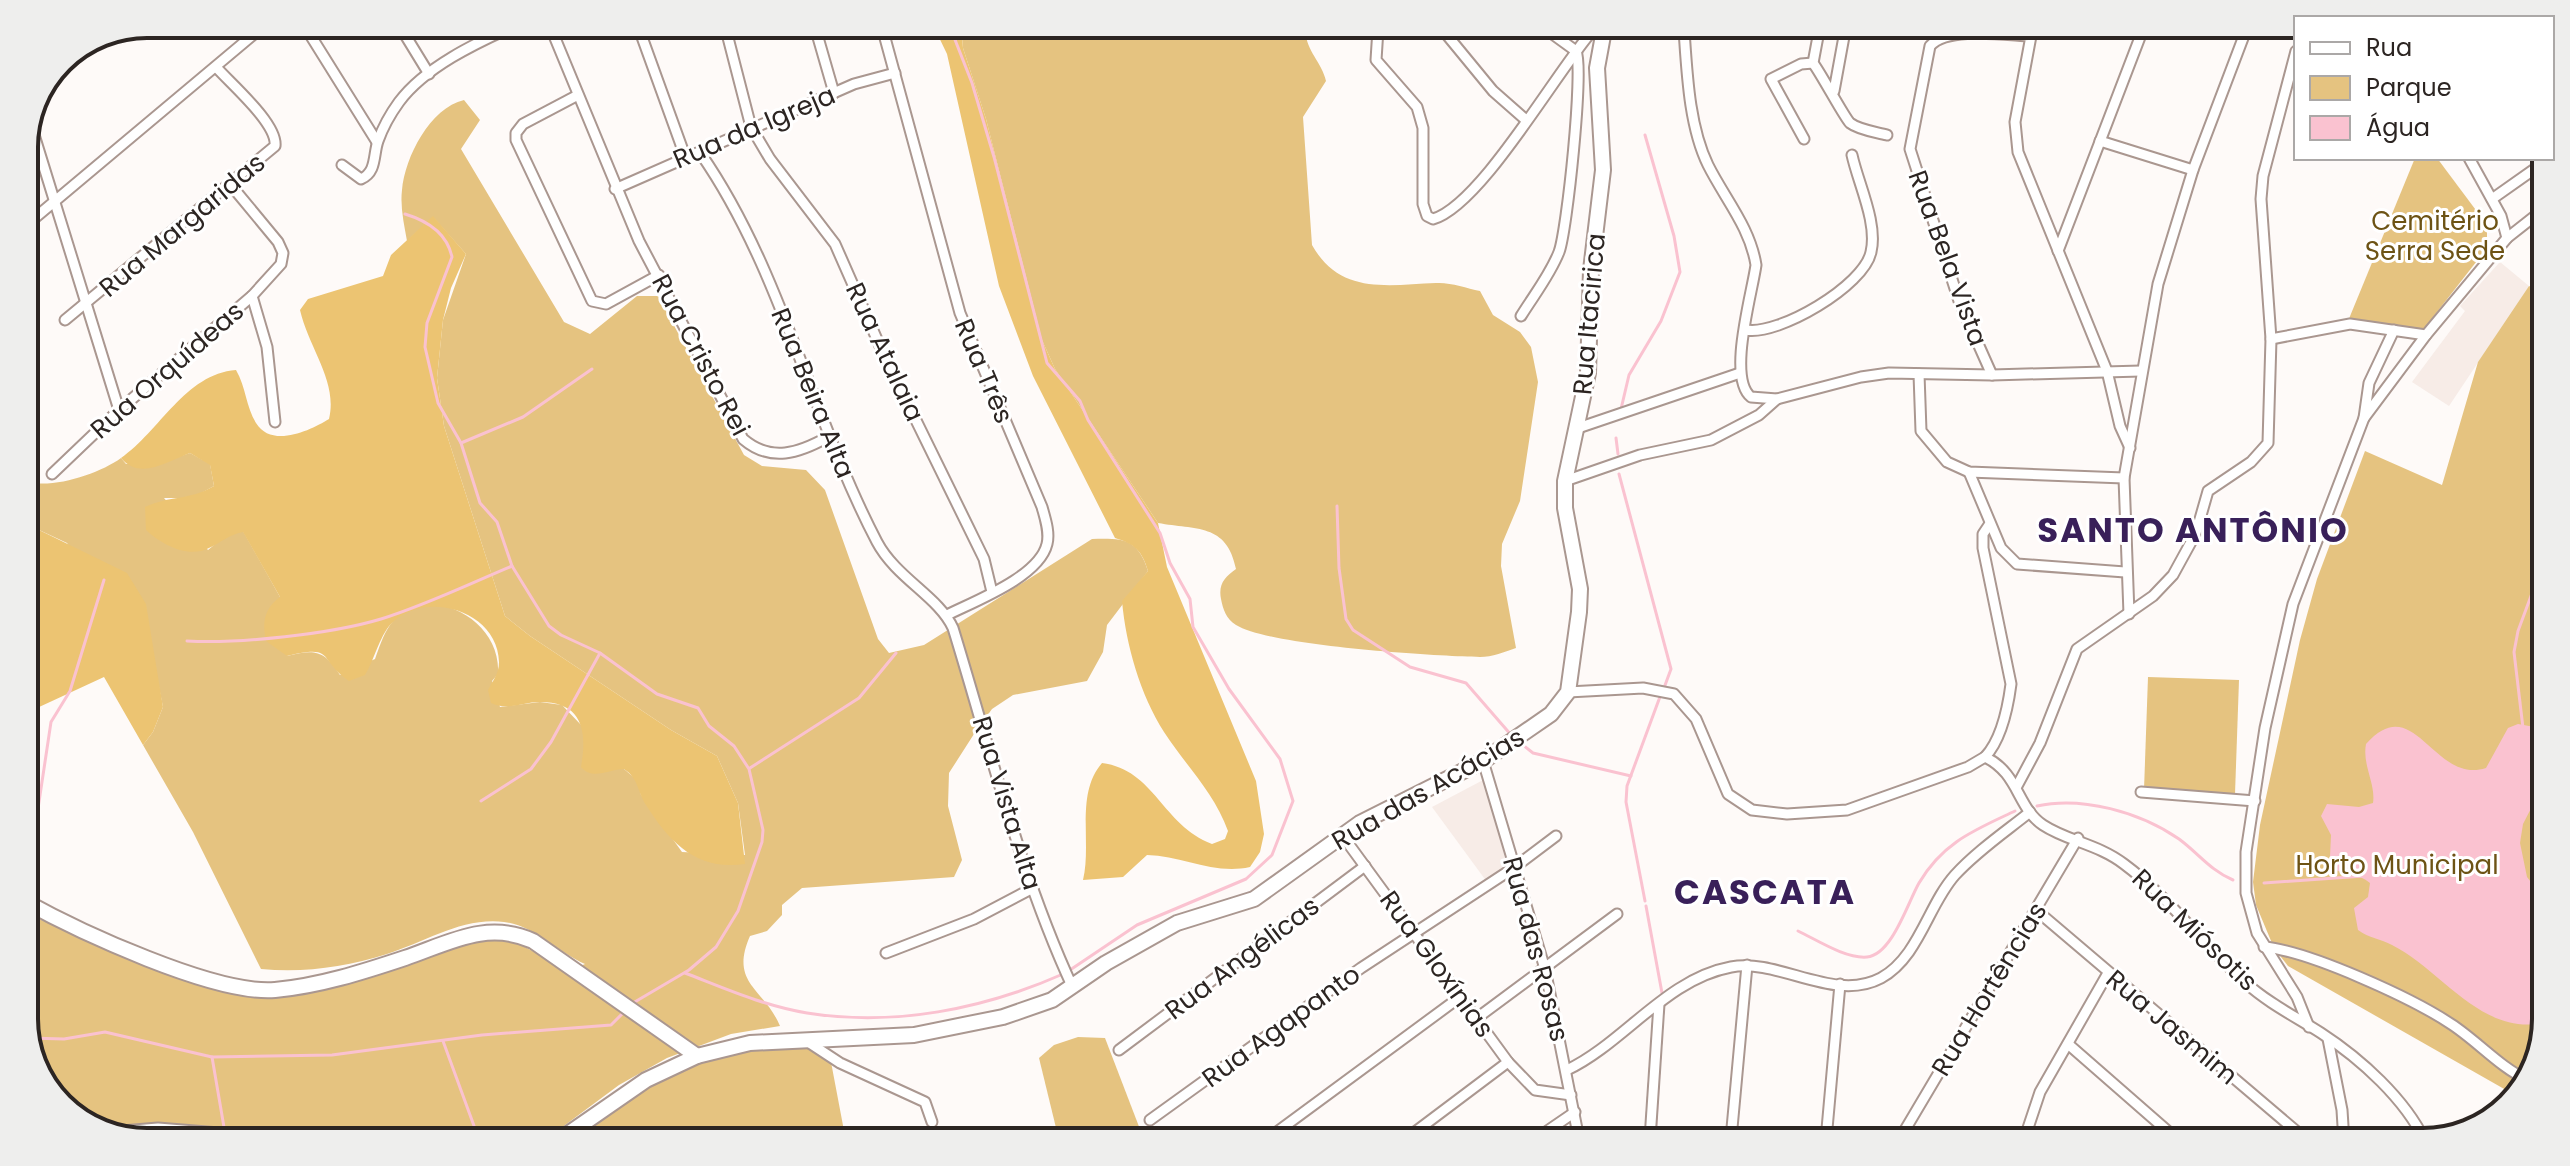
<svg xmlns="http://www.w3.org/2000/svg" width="2570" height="1166" viewBox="0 0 2570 1166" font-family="Poppins,sans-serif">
  <rect width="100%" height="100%" fill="#fefaf8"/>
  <g fill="#f7ece7">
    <path d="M2500,262L2529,286L2449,406L2412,382L2465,311L2460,306Z"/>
    <path d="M1485,779L1508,870L1487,882L1432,807Z"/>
  </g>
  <g fill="#e5c380">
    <path d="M961,27L1306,29C1304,49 1322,62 1326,81L1303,117L1312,245C1340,295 1387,285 1436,283C1450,282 1466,288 1480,291L1493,315L1520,332L1531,347L1538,382L1520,501L1502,544L1501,566L1516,648C1505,652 1492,657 1480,657C1434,656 1270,646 1236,625C1226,619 1223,609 1221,599C1218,584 1225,577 1236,569C1227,523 1196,530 1158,523L1055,369L1042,340L986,119L963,48Z"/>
    <path d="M464,100L480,120L461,149L564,322L590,334L637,296H658L744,455L762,466L806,470L825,490L878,639L889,653L924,645L1092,539C1124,538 1138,539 1148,571L1107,625L1103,652L1087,681L1013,695L992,709L974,734L949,773L948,806L962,860L954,877L802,888L782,905V915L767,931L750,936C729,984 764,988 780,1026L731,1034L667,1058L619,1085L553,1134L100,1132L45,1088L24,1028V912L111,952L193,974L244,994L488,938L514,941L569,971L585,964C557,952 534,925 504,922C462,917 426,942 387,954C345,967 305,973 261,969L193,832L143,745L153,732L163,707L156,672L67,543L37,529L24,534V481C51,490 99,474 121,458L126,464L169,460L190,453L210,464L214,486L192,498H164L208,550L225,536L243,531L280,597L287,656C315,649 324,650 340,675L375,659C379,648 383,635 390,625C423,580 502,616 498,674L492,681L500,707L540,702L562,705L583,727L586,742L615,769H624L638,781L641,795L682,852L745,855L738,803L717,756L671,730L530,636L505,616L444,426L437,378L443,320L466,254L433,217L407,241C404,224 400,207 402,190C405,157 430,108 464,100Z"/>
    <path d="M2415,158H2437L2487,225V248L2416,339L2346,326Z"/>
    <path d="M2529,286L2544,292L2536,1066L2513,1094L2288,966L2274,948L2256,905L2253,882L2260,825L2300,640L2317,579L2365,451L2442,485L2478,362Z"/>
    <path d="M2148,677L2239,680L2235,794L2144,790Z"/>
    <path d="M1078,1037L1105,1038L1143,1137L1058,1136L1039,1058L1054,1045Z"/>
    <path d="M799,1042L831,1062L845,1136L578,1134C625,1100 678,1061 737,1049C757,1046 779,1044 799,1042Z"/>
  </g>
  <g fill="#ecc472">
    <path d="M934,27H961L963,48L986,119L1042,340L1055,369L1158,523L1167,567L1256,781L1264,834L1260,852L1250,867C1214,875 1183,856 1147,855L1123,877L1083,880C1092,843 1075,794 1102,763C1155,770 1162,825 1212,844L1225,839L1228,831C1214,792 1186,766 1164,732C1140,694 1126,645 1122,601L1148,571C1142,551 1135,544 1115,538L1033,376L999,286L947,54Z"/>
    <path d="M433,216L466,254L451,288L443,320L437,378L444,426L505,616L530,636L671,730L717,756L738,803L745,864C697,871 670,843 646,805C637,791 639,779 624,769C609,769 593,781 581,767C587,733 584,702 540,702C523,702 507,711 491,703L488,690C493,680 499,674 499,662C498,612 429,590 394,621C380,633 375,659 365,675L349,681C317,659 336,644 287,656L266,641C262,622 264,609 280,597L243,532C228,535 222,542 209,548C188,559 161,544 146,530L145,507C171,495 188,501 214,486L210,465L190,453C168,461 140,481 121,458C160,431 185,374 236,370C246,387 246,407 256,423C272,449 311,430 329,419C338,381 309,349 300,310L308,299L383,276L391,255Z"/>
    <path d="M37,529L127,573L146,604L163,707L153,732L143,745L104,677L24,714V534Z"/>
  </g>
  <path fill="#fac2d0" d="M2518,724L2540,728L2539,793L2523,824L2520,843L2527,877L2538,891L2537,1024C2478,1031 2441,970 2392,945C2381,939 2369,938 2358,930L2354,908L2368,897L2370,883C2358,873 2347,876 2334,869L2330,857L2331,835L2321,816L2327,804L2359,807L2373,803C2376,784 2362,765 2366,744C2415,689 2433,785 2486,768L2508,728Z"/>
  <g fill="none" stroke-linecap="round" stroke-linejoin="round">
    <g stroke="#fac2d0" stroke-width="3">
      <path d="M950,27L972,83L994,157L1047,363L1080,401L1088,420L1160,533L1170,563L1190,599L1193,627L1229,689L1280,759L1293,801L1272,855L1246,879L1137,925L1070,970"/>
      <path d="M956,39L958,27"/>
      <path d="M405,214C428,221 447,233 452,257L427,323L425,347L438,403L461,443L480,503L497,522L512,566L549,626L561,635L600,653L657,694L698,708L709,726L734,746L749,769L763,830L762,842L738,911L716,947L689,970L633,1003"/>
      <path d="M1621,409L1629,375L1661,321L1680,272L1674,236L1645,135"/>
      <path d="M1616,438L1618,454"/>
      <path d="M461,443L523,417L592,369"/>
      <path d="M1619,474L1671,669L1664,688"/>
      <path d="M1337,506L1339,568L1346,619L1353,630L1410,667L1466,683L1512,736"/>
      <path d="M187,641C239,644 331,634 381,619C426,605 469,584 512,566"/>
      <path d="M2523,728L2514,652L2518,631L2541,569"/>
      <path d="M1523,745L1533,753L1631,776"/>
      <path d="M750,768L859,698L896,653"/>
      <path d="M481,801L531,769L551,742L600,653"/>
      <path d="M2037,806C2082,796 2140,812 2179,839C2198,853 2211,871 2233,880"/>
      <path d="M2264,883L2364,876"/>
      <path d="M25,895L51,722L70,691L104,580"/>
      <path d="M1645,901L1626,802L1627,786L1661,694"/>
      <path d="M1646,906L1662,993"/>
      <path d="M1798,931C1817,940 1846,959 1867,957C1892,955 1908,902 1919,883C1943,842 1975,830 2015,811"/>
      <path d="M685,973C724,988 764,1006 807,1013C894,1027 984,1009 1063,974"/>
      <path d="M28,1038L64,1039L105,1032L212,1057L332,1055L482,1035L611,1025L625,1011"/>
      <path d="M443,1041L477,1134"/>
      <path d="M212,1057L225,1133"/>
      <path d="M1655,1139L1661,1038"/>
    </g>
    <g stroke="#aa9790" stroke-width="13">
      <g id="street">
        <path d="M304,25L377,142"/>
        <path d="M399,25L429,74"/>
        <path d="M550,26L639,241L743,439C771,463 799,453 828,437"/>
        <path d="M638,26L685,156"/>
        <path d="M725,26L751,127L770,159L835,244L883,353L984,559L992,592"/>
        <path d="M815,27L834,93"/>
        <path d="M882,27L960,313L1042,507C1045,518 1050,532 1047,544C1039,577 975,601 947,615"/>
        <path d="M1378,29L1376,60L1417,107L1423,128V204L1427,216L1433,219C1481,205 1556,72 1593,30"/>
        <path d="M1442,29L1493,91L1526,120"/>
        <path d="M1684,30C1687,73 1689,126 1708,165C1725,199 1750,227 1756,265C1752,294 1727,378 1751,397L1777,399"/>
        <path d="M1819,31L1813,63C1822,75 1844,117 1850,123C1859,130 1876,132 1887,135"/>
        <path d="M52,78L85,50"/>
        <path d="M1834,91L1845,31"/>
        <path d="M578,95L523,124L516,133V140L592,301L606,304L659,275"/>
        <path d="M31,125L119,410"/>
        <path d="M1804,139L1771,79L1801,64L1813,63"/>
        <path d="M2100,141L2193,170"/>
        <path d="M701,154C782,271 811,416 877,542C896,578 939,597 953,628C990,748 1020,874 1073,988"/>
        <path d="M342,165L361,179C377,172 373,155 378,141C383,127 391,113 399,102C425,67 476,43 514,26"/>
        <path d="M615,189L854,84L895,73"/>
        <path d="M2492,199L2546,161"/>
        <path d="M24,227L266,24"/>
        <path d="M2507,238L2545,208"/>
        <path d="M2058,251L2142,32"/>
        <path d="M252,296L267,347L275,422"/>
        <path d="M1521,316C1534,295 1550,275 1559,252C1567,231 1584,69 1576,51L1547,30"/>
        <path d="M65,320L275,146C278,124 231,84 216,67"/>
        <path d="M1746,330C1778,336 1864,286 1871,252C1878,223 1858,183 1852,155"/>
        <path d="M2271,339L2350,324L2426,335"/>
        <path d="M1919,374L1921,431L1947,462L1969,472L2124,478"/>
        <path d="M1992,375L1959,301L1910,149L1930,46C1947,26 2006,35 2031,36L2015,122L2018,152L2107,371L2120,426L2130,448"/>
        <path d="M2364,418L2426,335L2507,238L2501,216L2469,158"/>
        <path d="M1575,429L1740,373"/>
        <path d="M1969,472L2001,548L2017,564L2125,572"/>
        <path d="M52,474L119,410L252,296L281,264L283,253L278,242L230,184"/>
        <path d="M1565,481L1640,455L1711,440L1759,415L1777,399L1861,377L1889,373L1992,375L2141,371"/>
        <path d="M2129,614L2124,478L2158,284L2193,170L2245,33"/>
        <path d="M1568,692L1643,688L1674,694L1696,719L1728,794L1752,810L1787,814L1847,810L1968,767L1985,757C2019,773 2017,808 2043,825C2067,841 2098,844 2124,864C2170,898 2203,945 2246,983C2268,1003 2296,1017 2321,1033C2361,1059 2405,1099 2425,1141"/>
        <path d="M1985,757C2002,739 2008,707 2011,684L1983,548V534L1989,525"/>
        <path d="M1483,761L1545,969L1579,1139"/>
        <path d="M2017,786L2040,743L2077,649L2153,596L2173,575L2196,533L2208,491L2251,462L2268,443L2271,339L2261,199L2263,176L2296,51"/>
        <path d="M2141,792L2255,801"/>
        <path d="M1342,835L1508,1062L1535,1090L1571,1095"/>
        <path d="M2036,910L2309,1142"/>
        <path d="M2264,947C2309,951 2412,998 2451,1024C2476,1040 2501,1068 2526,1079"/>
        <path d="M886,953L974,919L1033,888"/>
        <path d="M1477,1018L1617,914"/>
        <path d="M2309,1027L2297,997L2257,933L2246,893V852L2265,728L2293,604L2364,418L2369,383L2394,330"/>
        <path d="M2328,1039L2342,1110L2344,1142"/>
        <path d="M805,1040L840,1063L925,1102L932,1122"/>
        <path d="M2068,1044L2179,1141"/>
        <path d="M1119,1050L1365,866"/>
        <path d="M1567,1070C1624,1043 1666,979 1731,967C1779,958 1834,1003 1881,978C1919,957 1928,905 1955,875C1977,851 2005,832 2030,812"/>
        <path d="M1150,1120L1361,968L1515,867L1556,836"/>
        <path d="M1907,1128L1917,1140"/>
        <path d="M110,1132L158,1128L219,1133"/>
        <path d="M1270,1137L1460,997"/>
        <path d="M1407,1138L1508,1062"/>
        <path d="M1537,1138L1575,1112"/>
        <path d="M1650,1139L1659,1004"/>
        <path d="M1731,1139L1747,965"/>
        <path d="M1826,1140L1840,984"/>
        <path d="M1899,1140L2078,838"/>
        <path d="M2024,1140L2040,1092L2108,973"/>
      </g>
    </g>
    <g stroke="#aa9790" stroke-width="18">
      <g id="secondary">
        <path d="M24,901C78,931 215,995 275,990C319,986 363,972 405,958C449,943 487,920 533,941L697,1056"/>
        <path d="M568,1134L646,1080L697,1056L750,1043L914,1035L1003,1017L1052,1000L1106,963L1177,923L1254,899L1360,823L1483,761L1551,714L1568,692L1579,612L1580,589L1565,508V481L1588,373L1591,270L1603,170L1597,68L1604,30"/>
      </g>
    </g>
    <use href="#street" stroke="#fff" stroke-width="9"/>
    <use href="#secondary" stroke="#fff" stroke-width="14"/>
  </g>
  <g text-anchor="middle" stroke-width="6" stroke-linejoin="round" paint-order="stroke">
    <g font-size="26" fill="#2c2522" stroke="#fff">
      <text transform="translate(754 127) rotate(-23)" y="9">Rua da Igreja</text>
      <text transform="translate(182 225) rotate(-40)" y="9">Rua Margaridas</text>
      <text transform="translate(1948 258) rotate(70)" y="9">Rua Bela Vista</text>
      <text transform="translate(1589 314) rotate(-85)" y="9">Rua Itacirica</text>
      <text transform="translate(885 352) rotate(65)" y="9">Rua Atalaia</text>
      <text transform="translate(701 355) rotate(62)" y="9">Rua Cristo Rei</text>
      <text transform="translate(167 370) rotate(-41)" y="9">Rua Orquídeas</text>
      <text transform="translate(984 371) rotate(67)" y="9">Rua Três</text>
      <text transform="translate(813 393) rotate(68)" y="9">Rua Beira Alta</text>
      <text transform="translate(1428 789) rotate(-30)" y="9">Rua das Acácias</text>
      <text transform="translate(1007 803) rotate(73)" y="9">Rua Vista Alta</text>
      <text transform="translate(2195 930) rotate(44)" y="9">Rua Miósotis</text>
      <text transform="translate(1536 949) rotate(75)" y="9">Rua das Rosas</text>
      <text transform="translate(1242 958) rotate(-37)" y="9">Rua Angélicas</text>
      <text transform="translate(1437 964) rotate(54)" y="9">Rua Gloxínias</text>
      <text transform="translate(1989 989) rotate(-59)" y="9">Rua Hortências</text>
      <text transform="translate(1281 1026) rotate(-36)" y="9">Rua Agapanto</text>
      <text transform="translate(2172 1027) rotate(40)" y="9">Rua Jasmim</text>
    </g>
    <g font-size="26" fill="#6d5315" stroke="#fff">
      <text x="2435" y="230">Cemitério<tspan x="2435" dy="30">Serra Sede</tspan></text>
      <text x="2397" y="874">Horto Municipal</text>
    </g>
    <g font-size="34" font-weight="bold" letter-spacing="2" fill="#392059" stroke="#fff">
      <text x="2193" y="542">SANTO ANTÔNIO</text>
      <text x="1765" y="904">CASCATA</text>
    </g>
  </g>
  <path d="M0 0H2570V1166H0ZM147 38H2423A109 109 0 0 1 2532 147V1019A109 109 0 0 1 2423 1128H147A109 109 0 0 1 38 1019V147A109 109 0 0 1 147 38Z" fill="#eeeeed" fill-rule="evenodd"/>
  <path fill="none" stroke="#2c2522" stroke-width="4" d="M147 38H2423A109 109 0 0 1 2532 147V1019A109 109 0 0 1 2423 1128H147A109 109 0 0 1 38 1019V147A109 109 0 0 1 147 38Z"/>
  <rect x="2294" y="16" width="260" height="144" fill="#ffffff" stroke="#aba8a7" stroke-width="2"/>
  <rect x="2310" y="42" width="40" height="12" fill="#ffffff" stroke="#aba8a7" stroke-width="2"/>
  <text x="2366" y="56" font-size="24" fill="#2c2522">Rua</text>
  <rect x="2310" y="76" width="40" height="24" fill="#e5c380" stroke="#aba8a7" stroke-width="2"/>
  <text x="2366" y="96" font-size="24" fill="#2c2522">Parque</text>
  <rect x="2310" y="116" width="40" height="24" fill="#fac2d0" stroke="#aba8a7" stroke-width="2"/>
  <text x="2366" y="136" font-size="24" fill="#2c2522">Água</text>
</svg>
